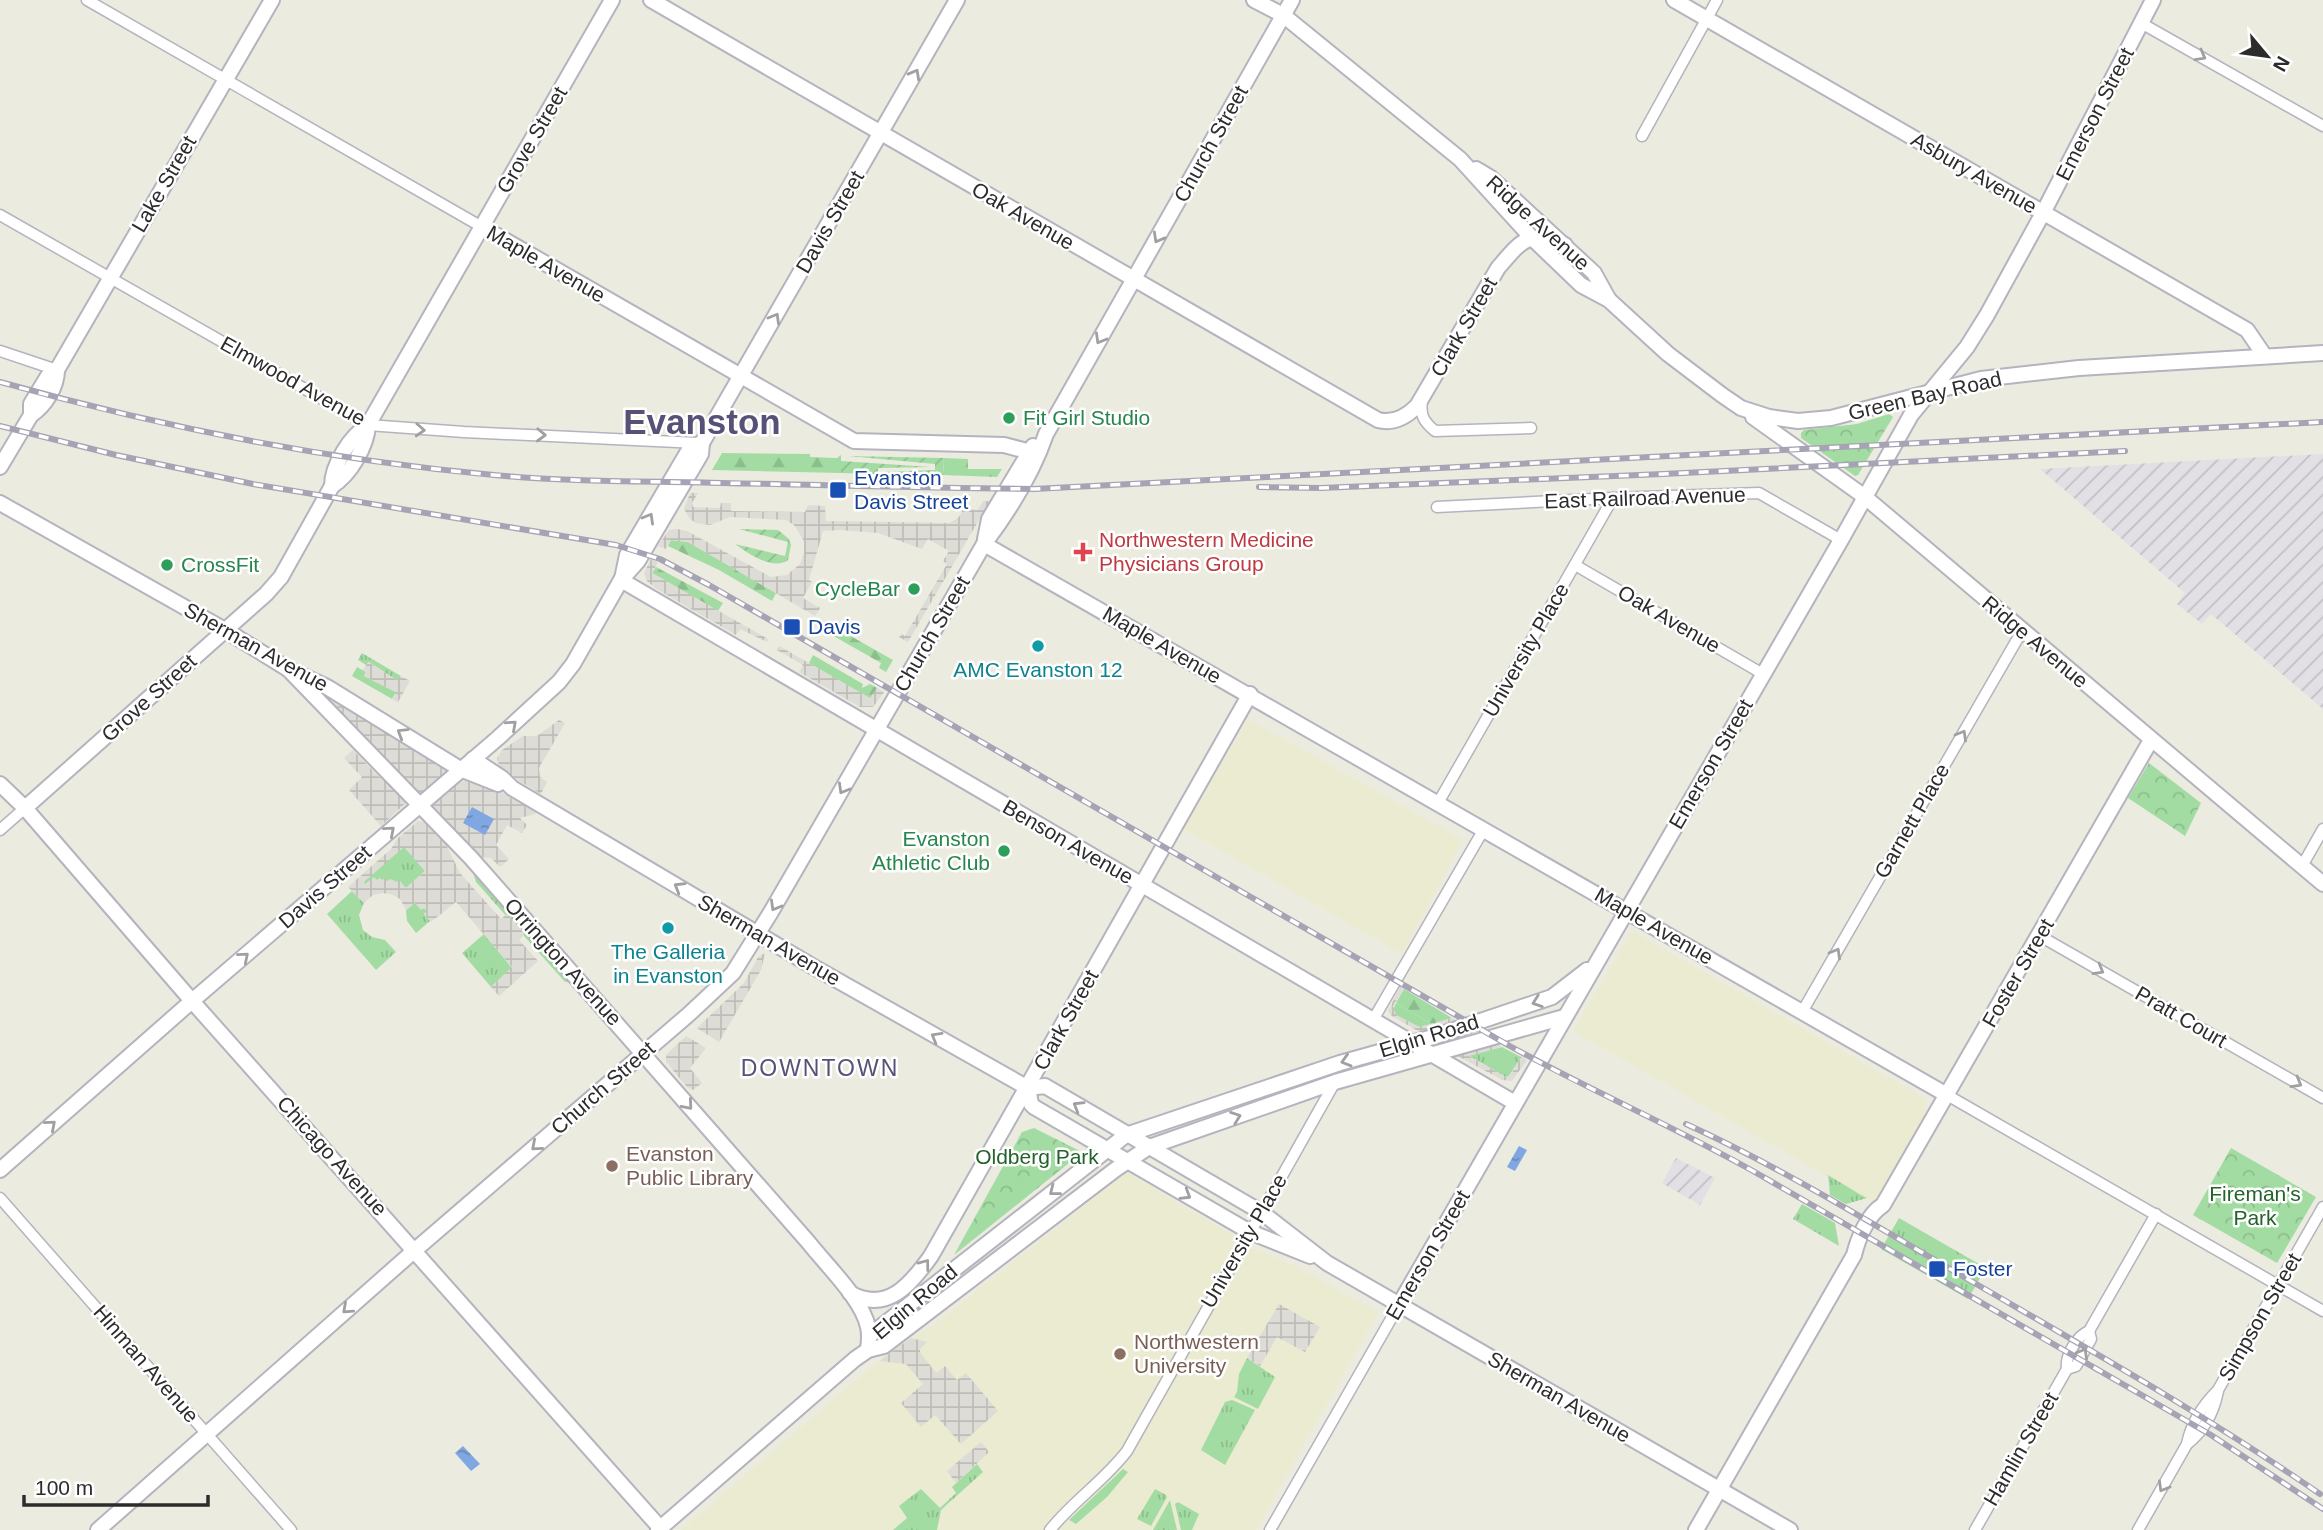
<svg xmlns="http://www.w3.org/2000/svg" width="2323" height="1530" viewBox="0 0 2323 1530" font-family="Helvetica,sans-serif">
  <defs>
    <pattern id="industrial-furrows" width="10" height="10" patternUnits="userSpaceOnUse" patternTransform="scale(1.75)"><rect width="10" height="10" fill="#e3e0e5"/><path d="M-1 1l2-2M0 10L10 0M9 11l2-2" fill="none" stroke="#c3c0c5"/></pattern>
    <pattern id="grass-tufts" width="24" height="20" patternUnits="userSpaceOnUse" patternTransform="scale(1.75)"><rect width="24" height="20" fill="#a3dca3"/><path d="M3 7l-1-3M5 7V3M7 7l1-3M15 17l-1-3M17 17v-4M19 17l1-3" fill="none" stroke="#8cbd8c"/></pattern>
    <pattern id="forest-firs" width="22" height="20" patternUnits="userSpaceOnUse" patternTransform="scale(1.75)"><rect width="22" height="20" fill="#a3dca3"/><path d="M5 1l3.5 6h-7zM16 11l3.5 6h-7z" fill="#8cbd8c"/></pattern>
    <pattern id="park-crowns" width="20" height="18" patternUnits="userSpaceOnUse" patternTransform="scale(1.75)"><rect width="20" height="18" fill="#a3dca3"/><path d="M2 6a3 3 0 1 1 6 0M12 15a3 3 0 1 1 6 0" fill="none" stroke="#8cbd8c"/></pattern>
    <pattern id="garden-furrows" width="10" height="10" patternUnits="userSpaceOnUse" patternTransform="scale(1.75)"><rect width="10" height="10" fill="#a3dca3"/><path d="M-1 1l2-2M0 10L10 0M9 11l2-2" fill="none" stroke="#8cbd8c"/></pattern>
    <pattern id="plaza-grid" width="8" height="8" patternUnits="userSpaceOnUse" patternTransform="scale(1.75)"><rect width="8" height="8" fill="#dddcd6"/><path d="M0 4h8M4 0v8" fill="none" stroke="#bebdb8"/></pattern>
    <pattern id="water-ripples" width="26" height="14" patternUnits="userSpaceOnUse" patternTransform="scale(1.75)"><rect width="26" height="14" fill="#80a7e1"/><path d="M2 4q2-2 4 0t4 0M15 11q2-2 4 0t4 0" fill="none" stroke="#6988b7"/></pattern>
  </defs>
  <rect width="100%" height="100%" fill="#ecebe0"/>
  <g fill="url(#industrial-furrows)">
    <path d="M2323,454V709L2211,614L2202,624L2177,604L2185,593L2040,469Z"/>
    <path d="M1676,1158L1715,1178L1700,1205L1662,1183Z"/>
  </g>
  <g fill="#ebebd2">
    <path d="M1248,719L1463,840L1402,954L1183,829Z"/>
    <path d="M1634,932L1926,1099L1925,1117L1882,1191L1873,1202L1573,1031L1630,934Z"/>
    <path d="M1127,1172L1253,1248L1297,1267L1378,1312L1256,1530H681L894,1348L936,1323Z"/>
  </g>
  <g fill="url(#grass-tufts)">
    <path d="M362,653L401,676L398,681L369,662L366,665L358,660Z"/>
    <path d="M357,667L366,672L364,676L396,692L392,699L352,676Z"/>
    <path d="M404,846L425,871L406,888C393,879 380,879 366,885L363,882Z"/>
    <path d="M472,869L568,978V982H565L476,882Z"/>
    <path d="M352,891L364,903L359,915L363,930L372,937L385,940L396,952L376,970L327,914Z"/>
    <path d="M416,897L418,900L415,903L428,911L424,914L430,921L416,933L407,921L406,910L415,903L413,900Z"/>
    <path d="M484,934L512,968L491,987L462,953Z"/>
    <path d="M1396,1003L1432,1024L1419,1027L1396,1015L1393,1010Z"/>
    <path d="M1502,1047L1521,1057L1509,1076L1506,1077L1468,1055Z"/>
    <path d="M1828,1175L1861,1195L1867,1198L1846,1204L1830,1195Z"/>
    <path d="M1802,1204L1835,1223L1839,1246L1793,1219Z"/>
    <path d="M1899,1218L1986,1268L1968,1299L1881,1249Z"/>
    <path d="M1247,1358L1275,1377L1258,1409L1234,1397L1237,1392L1239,1374Z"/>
    <path d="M1232,1400L1255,1410L1225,1465L1201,1450L1225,1402Z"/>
    <path d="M977,1464L983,1472L941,1510L937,1530H893L907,1518L899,1506L921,1489L940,1508L956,1493L952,1487Z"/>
    <path d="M1123,1469L1128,1472L1107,1497L1076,1524L1069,1520Z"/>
    <path d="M1155,1489L1166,1495L1167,1497L1151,1526L1137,1519Z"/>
    <path d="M1170,1500L1177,1530H1153Z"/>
    <path d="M1178,1502L1199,1514L1192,1530H1181L1175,1504Z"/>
  </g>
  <g fill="url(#forest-firs)">
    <path d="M722,453L810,454V457L837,458L841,455V473L712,470Z"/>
    <path d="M944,458L968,459V469H1002L997,477L943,475Z"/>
    <path d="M671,540L688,542L776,593L772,601L719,570L668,546Z"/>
    <path d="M656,567L723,603L718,611L652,573Z"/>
    <path d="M824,621L893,660L886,672L879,668L881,663L823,630L827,624Z"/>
    <path d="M813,655L863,684L862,688L870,684L877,688L871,699L809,663Z"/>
    <path d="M1404,989L1452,1018L1432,1024L1396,1003Z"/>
  </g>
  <g fill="url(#park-crowns)">
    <path d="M1889,414L1893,417L1858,475L1855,476L1801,438V433L1804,430L1857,424Z"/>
    <path d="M2149,763L2201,803L2185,836L2128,798Z"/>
    <path d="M1034,1128L1078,1150L1079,1155L954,1255L1022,1132Z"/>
    <path d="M2231,1148L2316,1197L2277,1263L2193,1215Z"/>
  </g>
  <g fill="url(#garden-furrows)">
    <path d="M848,456L944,458L943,475L882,474V472L935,470V464Z"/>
    <path d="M841,461L931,467L878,468V474L841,473Z"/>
    <path d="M739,529L778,530L789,539L791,545L788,560C772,571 748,553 735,544L785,556L788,542Z"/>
  </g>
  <g fill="url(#plaza-grid)" fill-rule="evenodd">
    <path d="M690,493H698L692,503L693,507L720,508L721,503H731V511L805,512L808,505L825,506L826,521L950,523L959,517L963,509L978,510L983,501H990L908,642L899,637L901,634L905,636L947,564L943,561L949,551L928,539L922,549L878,533L839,530L823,531L809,580L812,582L803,598L820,608L815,616L688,542L671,540L666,549L658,546L669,530L677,529L687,531L771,577L787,575L800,564L804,553V541L794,525L786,520L730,517L710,525L696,523L690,519L684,509Z"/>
    <path d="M651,559L658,562L652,573L768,639L767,642L740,629L736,635L655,588L647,581L644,573Z"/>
    <path d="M779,646L870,698L877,688L884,692L873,707H860L799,672L803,665L777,650Z"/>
    <path d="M368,662L397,680L401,676L410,681L398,702L392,699L396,692L364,676L366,672L363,670Z"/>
    <path d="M332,700L465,781L475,777L536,812L535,814L520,818L527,825L522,833L507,825L496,845L509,859L500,867L491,858L479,857L331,705Z"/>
    <path d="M559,720L565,723L539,768L540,777L547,782L541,794L500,769L497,758L502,750L523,736H537Z"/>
    <path d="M353,750L379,777H387L408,801L381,826L349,790L362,777L344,758Z"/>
    <path d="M418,821L429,823L443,838L460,873L501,919L507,914L525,934L519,940L538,961L499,996L491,987L512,967L456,902L431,922L424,914L427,911L424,908L421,910L415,903L406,910L400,899L391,894L382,893L373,895L364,903L348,887L391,849L398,838ZM404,847L425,871L406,888L399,880L397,882L390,879L387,881L385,878L382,880L380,878L377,880L374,877L365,884L364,882Z"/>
    <path d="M765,953L761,970L719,1042L697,1028L744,983L758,957Z"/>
    <path d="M1400,987L1404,989L1393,1006L1396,1015L1419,1027L1452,1018L1459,1022L1423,1032L1416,1030L1392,1016L1388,1011Z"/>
    <path d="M686,1036L706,1048L690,1068L702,1083L693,1090L687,1087L666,1062V1055Z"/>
    <path d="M1496,1043L1502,1047L1469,1056L1506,1077L1510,1076L1521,1057L1527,1060L1512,1081L1502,1080L1458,1056V1054Z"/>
    <path d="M1279,1304L1320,1327L1305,1352L1277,1337L1260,1366L1247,1358Z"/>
    <path d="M911,1338L927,1342L920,1349V1352L936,1373L945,1366L957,1380L966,1373L998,1411L961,1444L935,1415L921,1427L901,1403L923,1384L906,1364L879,1361Z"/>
    <path d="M981,1442L989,1452L956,1483L947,1471Z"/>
  </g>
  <g fill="url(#water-ripples)">
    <path d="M472,807L494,819L485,835L463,823Z"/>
    <path d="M1519,1146L1527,1150L1515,1171L1507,1167Z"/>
    <path d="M463,1446L480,1464L471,1471L455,1453Z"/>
  </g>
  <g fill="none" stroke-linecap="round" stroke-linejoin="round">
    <g stroke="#b5b3be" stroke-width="13">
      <g id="street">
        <path d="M87,0L482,227"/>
        <path d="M2141,23L2323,126"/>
        <path d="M1642,136L1717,0"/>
        <path d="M0,215L368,425L464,432L698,443"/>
        <path d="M0,351L57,370"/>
        <path d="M1422,400C1420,415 1423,421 1435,431L1531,428"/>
        <path d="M1437,507L1613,498L1759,493L1841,540"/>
        <path d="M1575,565L1763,674"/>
        <path d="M1438,803L1613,498"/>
        <path d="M0,830L25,808"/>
        <path d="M2302,866L2323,829"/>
        <path d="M2040,936L2323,1098"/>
        <path d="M1802,1012L2022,631"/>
        <path d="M1373,1020L1484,829"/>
        <path d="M1947,1095L2323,1311"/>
        <path d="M0,1198L291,1530"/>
        <path d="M2067,1369L2076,1366L2091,1339L2089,1331"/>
        <path d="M2187,1444C2204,1431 2214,1411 2218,1391"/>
        <path d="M1050,1530C1073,1501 1104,1481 1127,1451L1335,1082"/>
        <path d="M1270,1530L1399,1305"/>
        <path d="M1975,1530L2067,1369C2065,1355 2077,1336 2089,1331L2156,1214"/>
        <path d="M2138,1530L2187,1444C2191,1423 2203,1405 2218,1390L2323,1207"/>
      </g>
    </g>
    <g stroke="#b5b3be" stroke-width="18">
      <g id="secondary">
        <path d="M651,0L1378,420C1393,424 1406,417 1417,406L1498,268C1523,239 1527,231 1565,245"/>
        <path d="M1254,0L1283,15L1460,159L1531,237L1581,285L1609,300L1668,354L1722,395L1741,408L1769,417L1798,421L1831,418L1981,379L2079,368L2323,353"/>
        <path d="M1674,0L2247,330L2264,355"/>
        <path d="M1476,169L1491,178L1594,273L1609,300"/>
        <path d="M482,227L854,441L1004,445L1027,451"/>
        <path d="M31,415C45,406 57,387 57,370"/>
        <path d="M1753,417L1865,497L2323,884"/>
        <path d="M0,467L31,415V404L48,376L57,370L272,0"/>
        <path d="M332,486C332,464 351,436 368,425"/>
        <path d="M0,503L225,630L288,669L327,687L460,769L498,784"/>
        <path d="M985,539L989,519L1033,446"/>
        <path d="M984,544L1947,1095"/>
        <path d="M622,579L627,555L690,448L702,443"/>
        <path d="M621,580L1515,1103"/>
        <path d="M288,669L471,858L809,1243C827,1266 862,1299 868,1327C870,1334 869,1342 868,1350"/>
        <path d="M473,759L502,778L512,788L812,966L1028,1088L1045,1086L1261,1212L1327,1263L1790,1530"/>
        <path d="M0,784L25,808L192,1001L662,1530"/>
        <path d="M25,808L266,594L281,577L332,486C350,475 367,446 368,425L612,0"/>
        <path d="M1028,1088L1031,1104L1034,1107L1250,1232L1310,1256"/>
        <path d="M0,1170L192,1001L498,738L559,682L573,664L621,580L638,561L701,454L702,443L957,0"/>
        <path d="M850,1293C887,1314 911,1284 931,1256L1250,694"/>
        <path d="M1399,1305L1841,540L1911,415L1967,347L1987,315L2043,213L2153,0"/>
        <path d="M869,1336L1126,1135L1340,1063L1433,1037L1552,997L1587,970"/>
        <path d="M98,1530L415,1250L688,1015L733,973L771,912L984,544C1009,511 1033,472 1046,434L1292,0"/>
        <path d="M658,1530L855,1359L868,1350L884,1346L1116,1169L1149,1147L1335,1082L1564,1017"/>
        <path d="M1696,1530L1854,1255C1858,1239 1867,1215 1883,1205L2151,740"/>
      </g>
    </g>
    <use href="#street" stroke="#fff" stroke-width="10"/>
    <use href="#secondary" stroke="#fff" stroke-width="14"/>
    <g stroke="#a6a3b4" stroke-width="6">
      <g id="rail">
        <path d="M0,382C161,427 328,460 494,475C569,482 646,481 722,483C826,485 930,488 1034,489L2323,422"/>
        <path d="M0,426L116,455L253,484L616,545L660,559L709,585L1508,1045C1589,1090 1673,1126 1753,1171L2211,1435L2323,1509"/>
        <path d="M1259,487L1321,488L1663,474L2125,451"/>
        <path d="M1686,1124C1780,1167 1869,1222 1959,1274C2081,1345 2204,1414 2320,1494"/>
      </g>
    </g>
    <use href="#rail" stroke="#fff" stroke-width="3.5" stroke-dasharray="10" stroke-linecap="butt"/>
  </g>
  <defs><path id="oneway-chevron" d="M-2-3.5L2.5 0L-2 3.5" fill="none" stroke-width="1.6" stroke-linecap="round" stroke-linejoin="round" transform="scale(1.75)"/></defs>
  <g stroke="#a0a0a0">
    <use href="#oneway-chevron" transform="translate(2201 56) rotate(29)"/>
    <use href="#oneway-chevron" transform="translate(915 74) rotate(-61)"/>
    <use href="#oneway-chevron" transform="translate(1158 238) rotate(119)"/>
    <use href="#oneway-chevron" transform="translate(775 318) rotate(-60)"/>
    <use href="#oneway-chevron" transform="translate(1100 339) rotate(120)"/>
    <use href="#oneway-chevron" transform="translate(420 430) rotate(3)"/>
    <use href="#oneway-chevron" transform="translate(541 435) rotate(2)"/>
    <use href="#oneway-chevron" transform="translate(649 518) rotate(-60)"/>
    <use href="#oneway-chevron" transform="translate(512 725) rotate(-42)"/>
    <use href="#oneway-chevron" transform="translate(402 733) rotate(-148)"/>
    <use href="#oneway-chevron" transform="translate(1962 735) rotate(-60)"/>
    <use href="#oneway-chevron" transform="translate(843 789) rotate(120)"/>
    <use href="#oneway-chevron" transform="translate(390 831) rotate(-41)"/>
    <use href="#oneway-chevron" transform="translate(679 887) rotate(-149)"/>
    <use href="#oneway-chevron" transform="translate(775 906) rotate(120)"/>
    <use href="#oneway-chevron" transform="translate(1836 953) rotate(-60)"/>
    <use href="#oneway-chevron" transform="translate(244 957) rotate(-40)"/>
    <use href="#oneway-chevron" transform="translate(2099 970) rotate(30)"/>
    <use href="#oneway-chevron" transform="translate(1537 1002) rotate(161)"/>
    <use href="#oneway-chevron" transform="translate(936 1037) rotate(-150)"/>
    <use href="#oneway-chevron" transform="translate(1346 1061) rotate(163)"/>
    <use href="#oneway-chevron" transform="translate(2297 1083) rotate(30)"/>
    <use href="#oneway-chevron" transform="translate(688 1105) rotate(49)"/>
    <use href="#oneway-chevron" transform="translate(1078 1106) rotate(-149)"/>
    <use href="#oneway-chevron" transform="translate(1236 1117) rotate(-20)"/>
    <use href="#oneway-chevron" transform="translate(51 1125) rotate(-41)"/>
    <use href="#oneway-chevron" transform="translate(536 1146) rotate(139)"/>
    <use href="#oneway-chevron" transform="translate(1054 1191) rotate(142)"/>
    <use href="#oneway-chevron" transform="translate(1186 1195) rotate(31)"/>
    <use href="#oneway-chevron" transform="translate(925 1264) rotate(-53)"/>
    <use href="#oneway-chevron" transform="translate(347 1309) rotate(138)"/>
    <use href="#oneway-chevron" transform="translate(2083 1353) rotate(-60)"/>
    <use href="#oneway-chevron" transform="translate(2163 1487) rotate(120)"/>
  </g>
  <g fill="#2e9e5b" stroke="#fff" stroke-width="2.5">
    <circle cx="1009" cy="418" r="7"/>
    <circle cx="167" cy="565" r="7"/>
    <circle cx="914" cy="589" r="7"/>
    <circle cx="1004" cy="851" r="7"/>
  </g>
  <g fill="#1a4fb4" stroke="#fff" stroke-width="2.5">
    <rect x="829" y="481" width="18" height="18" rx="3.5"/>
    <rect x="783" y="618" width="18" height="18" rx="3.5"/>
    <rect x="1928" y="1260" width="18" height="18" rx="3.5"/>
  </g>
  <path fill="#e0444e" stroke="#fff" stroke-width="2.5" d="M1079.5 541.5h7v7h7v7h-7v7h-7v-7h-7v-7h7z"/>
  <g fill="#0f9aa8" stroke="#fff" stroke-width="2.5">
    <circle cx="1038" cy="646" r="7"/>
    <circle cx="668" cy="928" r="7"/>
  </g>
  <g fill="#8d6e63" stroke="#fff" stroke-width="2.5">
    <circle cx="612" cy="1166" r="7"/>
    <circle cx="1120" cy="1354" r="7"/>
  </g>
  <g text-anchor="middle" stroke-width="5" stroke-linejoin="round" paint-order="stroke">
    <g font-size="21" fill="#2c2c2c" stroke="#fff">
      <text transform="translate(2095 114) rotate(-63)" y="7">Emerson Street</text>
      <text transform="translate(532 140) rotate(-60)" y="7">Grove Street</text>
      <text transform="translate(1211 144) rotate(-61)" y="7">Church Street</text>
      <text transform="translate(1974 173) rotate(30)" y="7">Asbury Avenue</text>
      <text transform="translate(164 184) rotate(-60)" y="7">Lake Street</text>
      <text transform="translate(1023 216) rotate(30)" y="7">Oak Avenue</text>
      <text transform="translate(830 222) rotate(-60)" y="7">Davis Street</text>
      <text transform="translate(1538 223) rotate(42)" y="7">Ridge Avenue</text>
      <text transform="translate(546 264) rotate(30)" y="7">Maple Avenue</text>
      <text transform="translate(1464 327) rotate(-60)" y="7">Clark Street</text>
      <text transform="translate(293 381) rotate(29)" y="7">Elmwood Avenue</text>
      <text transform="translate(1925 396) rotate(-13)" y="7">Green Bay Road</text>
      <text transform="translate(1645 498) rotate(-2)" y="7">East Railroad Avenue</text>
      <text transform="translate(1669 619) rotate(30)" y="7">Oak Avenue</text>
      <text transform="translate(932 634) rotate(-60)" y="7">Church Street</text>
      <text transform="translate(2035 642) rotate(40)" y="7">Ridge Avenue</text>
      <text transform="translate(1162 645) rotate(30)" y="7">Maple Avenue</text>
      <text transform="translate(256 647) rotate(29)" y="7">Sherman Avenue</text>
      <text transform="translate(1526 650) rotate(-60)" y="7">University Place</text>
      <text transform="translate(149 698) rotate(-42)" y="7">Grove Street</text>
      <text transform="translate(1711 764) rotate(-60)" y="7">Emerson Street</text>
      <text transform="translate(1912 821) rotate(-60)" y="7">Garnett Place</text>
      <text transform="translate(1068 842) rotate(30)" y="7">Benson Avenue</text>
      <text transform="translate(325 887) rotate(-41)" y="7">Davis Street</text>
      <text transform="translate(1654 926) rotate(30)" y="7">Maple Avenue</text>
      <text transform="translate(769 940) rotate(30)" y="7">Sherman Avenue</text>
      <text transform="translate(563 962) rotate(48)" y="7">Orrington Avenue</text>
      <text transform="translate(2018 973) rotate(-60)" y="7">Foster Street</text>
      <text transform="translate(2181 1017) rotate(30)" y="7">Pratt Court</text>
      <text transform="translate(1066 1020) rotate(-61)" y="7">Clark Street</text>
      <text transform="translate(1429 1036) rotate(-17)" y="7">Elgin Road</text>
      <text transform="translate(603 1088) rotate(-41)" y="7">Church Street</text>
      <text transform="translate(332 1156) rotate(48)" y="7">Chicago Avenue</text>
      <text transform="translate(1244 1241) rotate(-60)" y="7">University Place</text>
      <text transform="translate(1428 1255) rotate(-60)" y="7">Emerson Street</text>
      <text transform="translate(915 1302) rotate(-40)" y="7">Elgin Road</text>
      <text transform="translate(2260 1317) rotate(-60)" y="7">Simpson Street</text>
      <text transform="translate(146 1364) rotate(49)" y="7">Hinman Avenue</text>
      <text transform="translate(1559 1397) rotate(30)" y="7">Sherman Avenue</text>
      <text transform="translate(2021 1449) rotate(-60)" y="7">Hamlin Street</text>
    </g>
    <g font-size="21" fill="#27864d" stroke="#fff" text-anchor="start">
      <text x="1023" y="425">Fit Girl Studio</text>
      <text x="181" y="572">CrossFit</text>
      <text x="900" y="596" text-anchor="end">CycleBar</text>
      <text x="990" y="846" text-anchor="end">Evanston<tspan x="990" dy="24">Athletic Club</tspan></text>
    </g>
    <g font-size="21" fill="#164399" stroke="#fff" text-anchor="start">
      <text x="854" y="485">Evanston<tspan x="854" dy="24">Davis Street</tspan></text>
      <text x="808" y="634">Davis</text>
      <text x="1953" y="1276">Foster</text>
    </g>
    <g font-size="21" fill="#be3a42" stroke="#fff" text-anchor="start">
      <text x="1099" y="547">Northwestern Medicine<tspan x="1099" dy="24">Physicians Group</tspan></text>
    </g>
    <g font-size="21" fill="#0d838f" stroke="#fff">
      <text x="1038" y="677">AMC Evanston 12</text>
      <text x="668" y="959">The Galleria<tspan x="668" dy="24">in Evanston</tspan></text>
    </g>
    <g font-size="21" fill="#785e54" stroke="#fff" text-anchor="start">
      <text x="626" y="1161">Evanston<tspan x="626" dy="24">Public Library</tspan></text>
      <text x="1134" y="1349">Northwestern<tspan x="1134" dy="24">University</tspan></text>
    </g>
    <g font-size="21" fill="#23622b" stroke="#fff">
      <text x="1037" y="1164">Oldberg Park</text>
      <text x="2255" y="1201">Fireman's<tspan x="2255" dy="24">Park</tspan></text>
    </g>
    <g font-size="23" letter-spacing="2" fill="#575178" stroke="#fff">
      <text x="820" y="1076">DOWNTOWN</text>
    </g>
    <g font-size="35" font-weight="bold" fill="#575178" stroke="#fff">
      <text x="702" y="434">Evanston</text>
    </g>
  </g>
  <g transform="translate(2267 56) rotate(119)" stroke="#ffffff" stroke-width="5" paint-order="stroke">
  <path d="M0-5L12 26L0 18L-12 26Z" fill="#2c2c2c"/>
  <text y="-10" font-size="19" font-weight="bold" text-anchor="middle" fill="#2c2c2c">N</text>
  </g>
  <path d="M24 1495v10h184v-10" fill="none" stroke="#2c2c2c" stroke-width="3.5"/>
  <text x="35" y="1495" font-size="21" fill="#2c2c2c" stroke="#ffffff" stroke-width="5" paint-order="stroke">100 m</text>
</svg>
